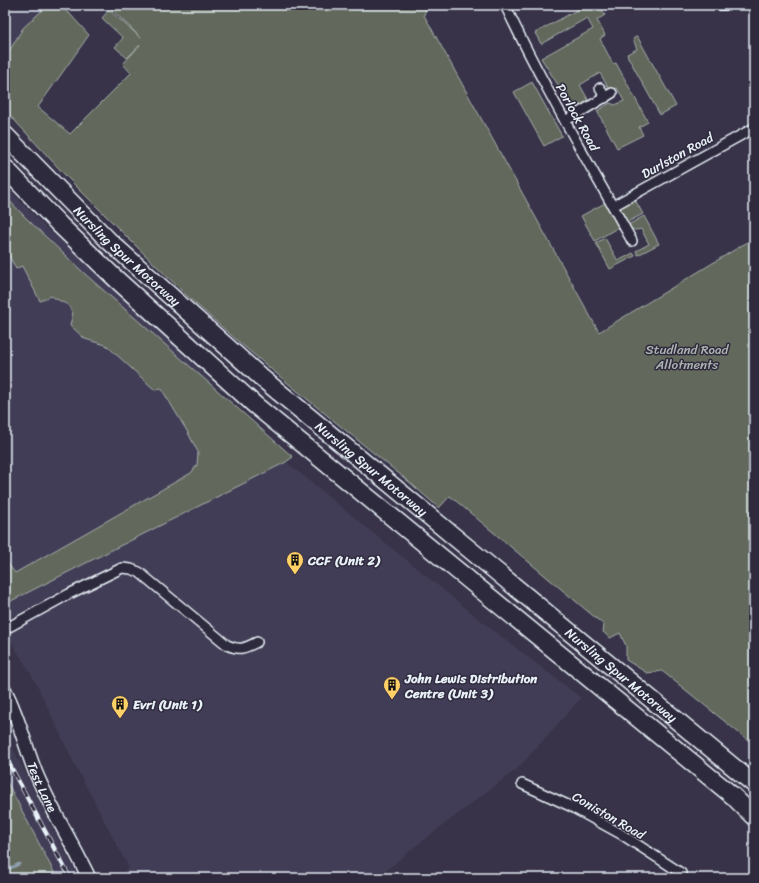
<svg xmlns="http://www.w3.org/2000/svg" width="759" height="883" viewBox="0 0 759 883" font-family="Sriracha,sans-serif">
  <rect width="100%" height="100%" fill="#383349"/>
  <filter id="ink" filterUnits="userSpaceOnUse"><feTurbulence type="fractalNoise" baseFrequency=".025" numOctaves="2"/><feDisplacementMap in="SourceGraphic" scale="8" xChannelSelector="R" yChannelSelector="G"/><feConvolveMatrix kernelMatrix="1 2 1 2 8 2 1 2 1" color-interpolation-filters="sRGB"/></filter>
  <g filter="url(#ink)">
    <g fill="#433e57">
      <path d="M5,5H48L5,58Z"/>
      <path d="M5,186L46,228L121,293L207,378L286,462L490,628L581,698L518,768L417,845L377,878H120L118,875L129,868L74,763L39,689L27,667L12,643L5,636Z"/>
      <path d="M5,732L46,816L79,878H57L5,778Z"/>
    </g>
    <g fill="#62695c" stroke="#a5adaa">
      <path d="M48,5H56L69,13L89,35L38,107L70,134L131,73L123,64L140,45L127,58L115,47L123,38L102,18L109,10L141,38L107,5H439L427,6L424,15L599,332L754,238V745L662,671L647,673L626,660V646L620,633L610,638L603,632L604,625L450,496L439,508L408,481L296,390L240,343L187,296L134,244L65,175L5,110V58L23,28Z"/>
      <path d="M586,5H599L605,15L597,20L605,35L600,39L613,64L616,63L648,122L639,127L643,135L617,148L597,111L610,103L615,105L624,101L617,88L610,91L600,73L580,85L590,103L575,112L541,58L593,29L587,18L541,44L535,33Z"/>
      <path d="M637,36L676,106L660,115L628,57L627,54L637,49L633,39Z"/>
      <path d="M532,82L562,136L544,146L514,92Z"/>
      <path d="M5,196L26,218L85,274L293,457L286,462L5,604V560L15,573L191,473L197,465L198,452L187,431L161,388L155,390L106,345L95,342L85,339L70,325L73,313L68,305L51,296L40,301L22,266L16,269L5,248Z"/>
      <path d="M634,198L643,214L626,223L620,212V207Z"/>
      <path d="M605,203L619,227L595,241L581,216Z"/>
      <path d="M644,216L659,244L638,255L636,251L649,244L641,229C635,231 631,230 628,225Z"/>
      <path d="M605,238L618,261L633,253L635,256L610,269L596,243Z"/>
      <path d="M5,778L57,878H5Z"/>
    </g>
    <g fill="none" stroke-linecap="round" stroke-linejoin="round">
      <path stroke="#8e9eae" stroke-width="3" d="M5,871L19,864"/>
      <g stroke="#e8f1f8" stroke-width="12">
        <g id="street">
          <path d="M505,5C543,86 589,163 632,241"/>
          <path d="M720,5H725"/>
          <path d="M600,88L605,98"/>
          <path d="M565,121L612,93"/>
          <path d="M613,206L754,128"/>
          <path d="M5,631L7,628L69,594L122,568L131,569L139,572L227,645C240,651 245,648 257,642"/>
          <path d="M522,784L570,806L621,834L681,873L677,878"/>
        </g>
      </g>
      <g stroke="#e8f1f8" stroke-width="16">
        <g id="secondary">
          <path id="s1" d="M5,691C18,716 25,745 35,771C50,808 72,842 89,878"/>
        </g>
      </g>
      <g stroke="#e8f1f8" stroke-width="20">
        <g id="highway">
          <path id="s2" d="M5,135L109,241L263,379L754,784"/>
          <path d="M5,168L60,225L115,278L255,405L733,796L754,817"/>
        </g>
      </g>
      <use href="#street" stroke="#2f2a3d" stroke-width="9"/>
      <use href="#secondary" stroke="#2f2a3d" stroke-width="13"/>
      <use href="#highway" stroke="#2f2a3d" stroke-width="17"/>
      <g stroke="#e8f1f8" stroke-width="4.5">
        <path id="rail" d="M5,756L70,878"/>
      </g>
      <use href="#rail" stroke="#2f2a3d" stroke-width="3" stroke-dasharray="9" stroke-linecap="butt"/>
    </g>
  </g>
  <defs>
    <g id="building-pin" transform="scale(0.9)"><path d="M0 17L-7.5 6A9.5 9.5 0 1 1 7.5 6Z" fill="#ffd166" stroke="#2f2a3d"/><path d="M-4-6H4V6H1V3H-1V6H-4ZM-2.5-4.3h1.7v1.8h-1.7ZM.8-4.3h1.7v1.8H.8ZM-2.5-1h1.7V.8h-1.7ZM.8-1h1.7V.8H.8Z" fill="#111"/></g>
  </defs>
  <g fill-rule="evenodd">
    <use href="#building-pin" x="295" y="560"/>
    <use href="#building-pin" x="392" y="685"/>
    <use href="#building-pin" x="120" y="704"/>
  </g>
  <g text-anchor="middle" stroke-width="3" stroke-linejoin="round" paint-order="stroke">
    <g font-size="13" fill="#e8f1f8" stroke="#2f2a3d">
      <text transform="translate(578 117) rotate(61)" y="5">Porlock Road</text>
      <text transform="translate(677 155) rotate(-29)" y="5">Durlston Road</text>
      <text dy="5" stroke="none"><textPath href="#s2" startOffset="172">Nursling Spur Motorway</textPath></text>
      <text dy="5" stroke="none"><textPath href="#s2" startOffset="496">Nursling Spur Motorway</textPath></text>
      <text dy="5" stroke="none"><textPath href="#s2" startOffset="820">Nursling Spur Motorway</textPath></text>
      <text dy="5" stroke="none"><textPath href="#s1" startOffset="103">Test Lane</textPath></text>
      <text transform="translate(609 815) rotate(30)" y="5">Coniston Road</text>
    </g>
    <g font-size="13" fill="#acb4b2" stroke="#2f2a3d">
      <text x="687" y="354">Studland Road<tspan x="687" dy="15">Allotments</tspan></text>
    </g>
    <g font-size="13" font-weight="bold" fill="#e8f1f8" stroke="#2f2a3d" text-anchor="start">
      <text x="308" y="565">CCF (Unit 2)</text>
      <text x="405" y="683">John Lewis Distribution<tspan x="405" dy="15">Centre (Unit 3)</tspan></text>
      <text x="133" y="709">Evri (Unit 1)</text>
    </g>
  </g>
  <rect width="759" height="883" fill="none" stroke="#2f2a3d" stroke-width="20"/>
  <rect x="10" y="10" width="739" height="863" fill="none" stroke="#e8f1f8" stroke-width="1.5" filter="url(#ink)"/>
</svg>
